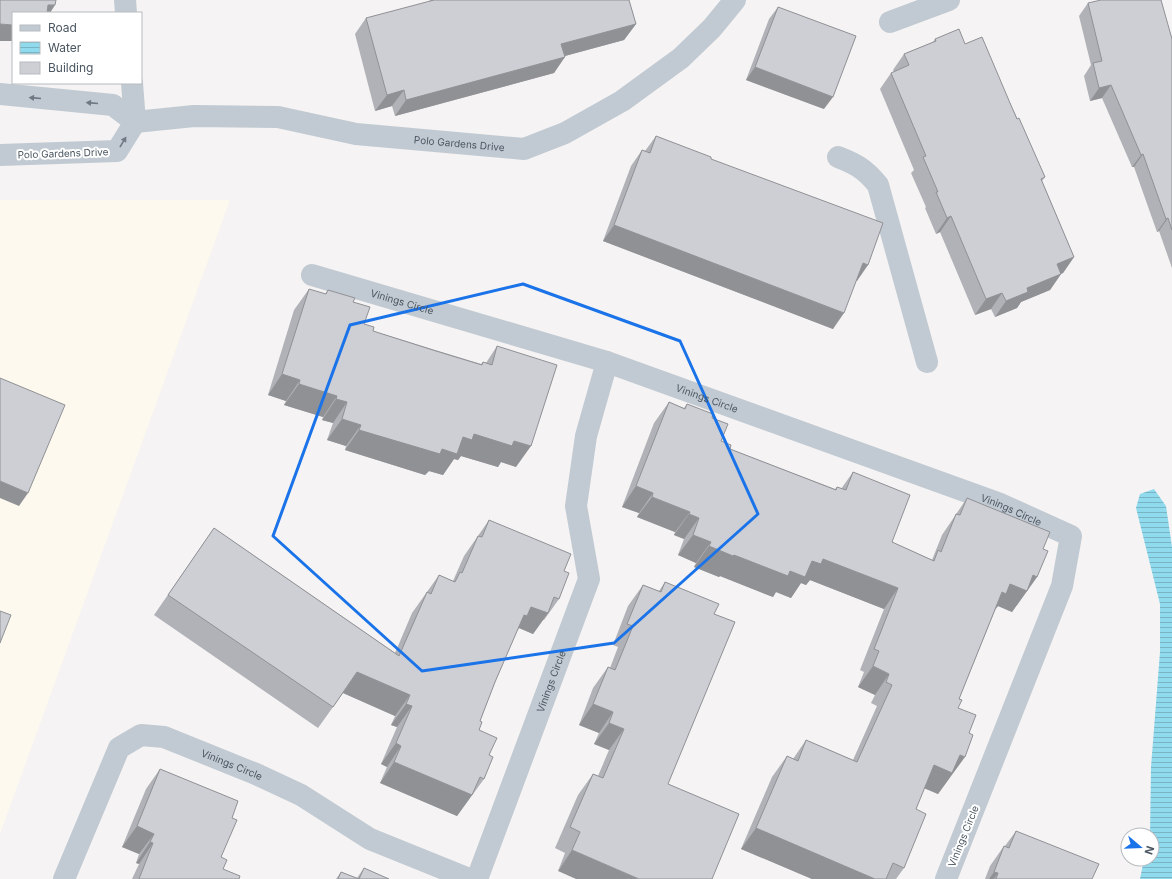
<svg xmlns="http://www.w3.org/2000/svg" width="1172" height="879" viewBox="0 0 1172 879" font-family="Inter,sans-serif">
  <defs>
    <pattern id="water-rules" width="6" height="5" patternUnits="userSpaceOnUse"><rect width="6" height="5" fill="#90daee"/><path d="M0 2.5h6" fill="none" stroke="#78b4c4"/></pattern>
  </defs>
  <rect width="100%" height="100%" fill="#f5f3f3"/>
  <path fill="#fdf9ef" d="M0,200H230L0,834Z"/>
  <path fill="url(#water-rules)" d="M1154,489L1166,506L1172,547V879H1140L1144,859H1152V835H1150L1151,767L1160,652V604L1136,508L1140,494Z"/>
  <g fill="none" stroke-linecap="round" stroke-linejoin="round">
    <g stroke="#c1cad2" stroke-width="22">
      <path d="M125,0L126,13"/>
      <path d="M890,22L949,0"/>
      <path id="s1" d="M132,83L135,122L194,116L278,117L356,134L524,149L565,133L622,101L681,58L712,28L735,0"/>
      <path d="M0,94L113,105L135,122L117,151L0,155"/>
      <path d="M838,157C856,164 865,169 878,185L927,362"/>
      <path id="s2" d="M312,275L607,362L998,503L1071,536L1062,586L946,879"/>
      <path id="s3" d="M64,879L119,748L141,735L164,737L256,774L301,795L370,839L469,879"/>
      <path id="s4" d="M477,879L589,579L576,506L586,436L607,362"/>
    </g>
  </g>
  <g fill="#b0b2b7">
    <path d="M430,0H629L636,24L624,40L565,56L554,73L395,116L392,106L375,111L355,34L366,18L429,2Z"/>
    <path d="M1088,3L1172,39V268L1159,231L1157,232L1134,167H1132L1102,98L1090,101L1084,76L1091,65L1079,16Z"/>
    <path d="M778,7L824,109L746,80L769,19Z"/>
    <path d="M935,39L965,44L1010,103L1045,177L1042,181L1074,257L1063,273L1061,274L1050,290L1021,302L1017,308L995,317L991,309L975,315L940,232L936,234L925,208L926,207L911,173L914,170L880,89L891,73L894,72L893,70L904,54L933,42Z"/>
    <path d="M656,136L711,159L857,281H856L833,329L603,241L631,166L642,150L645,151Z"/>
    <path d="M309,289L325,294L328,290L353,302L364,324L373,331L481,364L483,362L486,363L497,346L516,467L501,462L498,467L461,456L458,460L454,459L443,475L429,471L425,475L345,450L346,446L327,440L333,423L322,420L323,417L284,405L286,401L268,395L294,310Z"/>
    <path d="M669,402L684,408L687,404L712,418L721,441L730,449L835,489L837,487L841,489L853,472L892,542L932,560L942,535L967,498L1043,549L1037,577L1012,612L998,606L996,608L959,699L950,778V777L938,794L924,788L916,809L904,868L896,879H812L741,849L772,777L787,756L793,759L806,740L853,760L877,706L871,703L875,695L858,687L864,672L860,670L884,609L810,580L806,585L801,583L791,598L776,592L773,597L720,576L719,577L694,567L696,563L678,555L684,539L674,535L675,532L637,517L639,513L622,507L654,423Z"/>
    <path d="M489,520L564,571L559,599L544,620H543L533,634L519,628L517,631L495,682L480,721L479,730L489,755L484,779L457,816L380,783L387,767L381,764L397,727L391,725L395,716L343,693L318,728L154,615L214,528L395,653L412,613L439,575L453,581L464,556Z"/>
    <path d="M665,582L714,614L735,622L558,871L565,853L555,848L578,795L593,774L598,776L609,750L594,744L599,733L579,725L593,688L608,667L610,668L618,647L613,645L628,606L643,585L659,591Z"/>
    <path d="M160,769L232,818L221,857L223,869L239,879H132L139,864L136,863L139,854L122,847L146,789Z"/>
    <path d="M1016,831L1092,879H985L990,866L1004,846H1005Z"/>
    <path d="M364,868L389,879H336L341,872L357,878Z"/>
  </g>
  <g fill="#909195">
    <path d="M48,5H55L50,13H42Z"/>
    <path d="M0,24L13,25V41H0Z"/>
    <path d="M636,24L624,40L550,60L561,44Z"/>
    <path d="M565,57L554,73L395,116L406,100Z"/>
    <path d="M755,67L833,97L824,109L746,80Z"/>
    <path d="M1111,85L1102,98L1090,101L1099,88Z"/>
    <path d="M404,90L392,106L375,111L387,95Z"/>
    <path d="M1143,154L1134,167H1132L1141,155Z"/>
    <path d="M951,216L940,232L936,234L947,218Z"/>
    <path d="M1168,218L1159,231L1157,232L1166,219Z"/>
    <path d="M614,225L844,313L833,329L603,241Z"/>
    <path d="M1074,257L1063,273L1045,280L1057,264Z"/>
    <path d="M863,263L868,265L857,281L851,279Z"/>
    <path d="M1061,274L1050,290L1021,302L1017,308L995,317L1006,301L1027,288Z"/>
    <path d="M1002,293L991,309L975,315L986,299Z"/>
    <path d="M282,374L300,380L286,401L268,395Z"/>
    <path d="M299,384L337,396L323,417L284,405Z"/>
    <path d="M336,399L347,402L333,423L322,420Z"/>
    <path d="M342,419L361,425L346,446L327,440Z"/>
    <path d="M359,430L442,449L463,437L474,434L514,441L531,446L516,467L501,462L498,467L461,456L458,460L454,459L443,475L429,471L425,475L345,450Z"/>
    <path d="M0,481L28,493L19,506L0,498Z"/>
    <path d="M636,486L653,493L639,513L622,507Z"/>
    <path d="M652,497L690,512L675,532L637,517Z"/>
    <path d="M689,514L699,518L684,539L674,535Z"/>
    <path d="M693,535L711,542L696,563L678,555Z"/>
    <path d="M709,546L734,555L790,571L812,561L823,559L898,588L884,609L810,580L806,585L801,583L791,598L776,592L773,597L720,576L719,577L694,567Z"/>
    <path d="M1033,575L1037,577L1012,612L998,606L991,615L1002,592L1010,584Z"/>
    <path d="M531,607L548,613L533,634L519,628L512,637L524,615Z"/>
    <path d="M873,666L889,674L875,695L858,687Z"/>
    <path d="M357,672L410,695L395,716L343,693Z"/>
    <path d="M406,704L412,706L397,727L391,725Z"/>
    <path d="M593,704L613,712L599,733L579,725Z"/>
    <path d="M609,723L624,729L609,750L594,744Z"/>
    <path d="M396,743L401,746L387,767L381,764Z"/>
    <path d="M960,755L965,757L938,794L919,786L934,765Z"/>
    <path d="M394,762L472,795L457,816L380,783Z"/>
    <path d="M137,826L154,834L139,854L122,847Z"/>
    <path d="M756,828L875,879H812L741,849Z"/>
    <path d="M150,842L153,843L139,864L136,863Z"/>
    <path d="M572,850L639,879H576L558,871Z"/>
    <path d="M994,872L998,873L994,879H989Z"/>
  </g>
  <g fill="#cdcfd5" stroke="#909195">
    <path d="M0,0H56L55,5H48L47,13H13V25L0,24Z"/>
    <path d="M434,0H629L636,24L561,44L565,57L406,100L404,90L387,95L366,18Z"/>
    <path d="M1101,0H1161L1172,39V230L1168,218L1166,219L1143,154L1141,155L1111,85L1099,88L1093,63L1102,61L1088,3Z"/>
    <path d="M778,7L856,36L833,97L755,67Z"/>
    <path d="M959,29L965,44L982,37L1010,103L1017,119L1019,118L1045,177L1041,179L1074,257L1057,264L1061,274L1027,288L1028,292L1006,301L1002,293L986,299L951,216L947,218L936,192H938L923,157L926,156L891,73L909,65L904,54L936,41L935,39Z"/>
    <path d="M656,136L711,157V159L883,223L868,265L863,263L844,313L614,225L642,150L650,153Z"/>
    <path d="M309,289L326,294L328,290L355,298L353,302L370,307L364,324L374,327L373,331L436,351L482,365L483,362L492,365L497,346L557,365L531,446L514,441L512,446L474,434L472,440L463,437L457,454L442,449L440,454L359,430L361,425L342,419L347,402L336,399L337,396L299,384L300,380L282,374Z"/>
    <path d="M0,378L65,405L28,493L0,481Z"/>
    <path d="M669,402L685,409L687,404L713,414L712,418L728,424L721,441L731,445L730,449L836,490L837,487L846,490L853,472L910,495L892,542L934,561L938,550L941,552L956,514L960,515L967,498L1050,532L1043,549L1048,551L1037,577L1033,575L1027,591L1010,584L1006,594L1002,592L959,699L962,700L958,708L976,715L969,733L973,735L965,757L960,755L952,773L934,765L916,809L926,814L904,868L893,863L886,879H875L756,828L787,756L798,761L806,740L857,762L892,685L886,682L889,674L873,666L879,651L874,649L898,588L823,559L821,564L812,561L805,577L790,571L788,576L734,555L733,556L709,546L711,542L693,535L699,518L689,514L690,512L652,497L653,493L636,486Z"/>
    <path d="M489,520L571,554L564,571L569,573L559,599L554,597L548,613L531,607L527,616L524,615L495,682L480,721L482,722L479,730L497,738L489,755L493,757L484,779L480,777L472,795L394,762L401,746L396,743L412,706L406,704L410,695L357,672L333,707L168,595L214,528L399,656L427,592L431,594L439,575L455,582L460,572L462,573L478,536L482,537Z"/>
    <path d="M665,582L719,604L714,614L735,622L668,784L739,814L712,879H639L572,850L580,832L570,827L593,774L603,778L624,729L609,723L613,712L593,704L608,667L615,670L633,626L627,624L643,585L661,592Z"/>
    <path d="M0,611L11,615L0,643Z"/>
    <path d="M160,769L238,801L232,818L237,820L221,857L227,860L223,869L240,876L239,879H139L153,843L150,842L154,834L137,826Z"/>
    <path d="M1016,831L1099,864L1092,879H996L998,873L994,872L1004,846L1009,848Z"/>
    <path d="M364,868L389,879H338L341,872L359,879Z"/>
  </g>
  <defs><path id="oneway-solid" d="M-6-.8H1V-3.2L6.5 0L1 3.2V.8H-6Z"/></defs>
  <g fill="#6e7983">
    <use href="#oneway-solid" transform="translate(35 98) rotate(-175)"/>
    <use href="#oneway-solid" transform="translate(92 103) rotate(-175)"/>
    <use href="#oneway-solid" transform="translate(123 142) rotate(-59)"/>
  </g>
  <path fill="none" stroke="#1a73e8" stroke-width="3" stroke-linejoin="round" d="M523,284L680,341L758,514L614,643L422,671L273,536L350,325Z"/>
  <g text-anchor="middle" stroke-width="4" stroke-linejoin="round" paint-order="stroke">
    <g font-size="10" fill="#4a5661" stroke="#fff">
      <text dy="4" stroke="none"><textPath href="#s1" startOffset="366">Polo Gardens Drive</textPath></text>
      <text transform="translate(63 153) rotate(-2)" y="4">Polo Gardens Drive</text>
      <text dy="4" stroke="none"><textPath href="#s2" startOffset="94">Vinings Circle</textPath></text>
      <text dy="4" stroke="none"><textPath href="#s2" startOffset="414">Vinings Circle</textPath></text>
      <text dy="4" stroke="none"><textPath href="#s2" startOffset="738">Vinings Circle</textPath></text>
      <text dy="4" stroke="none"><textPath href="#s4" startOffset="211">Vinings Circle</textPath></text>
      <text dy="4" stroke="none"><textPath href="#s3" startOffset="264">Vinings Circle</textPath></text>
      <text transform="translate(963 836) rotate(-68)" y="4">Vinings Circle</text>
    </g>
  </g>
  <rect x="12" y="12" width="130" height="72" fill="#ffffff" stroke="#b7bbc0"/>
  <rect x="20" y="25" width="20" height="6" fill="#c1cad2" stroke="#b7bbc0"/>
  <text x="48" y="32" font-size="12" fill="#4a5661">Road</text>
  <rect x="20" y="42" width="20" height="12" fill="url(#water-rules)" stroke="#b7bbc0"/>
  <text x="48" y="52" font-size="12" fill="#4a5661">Water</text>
  <rect x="20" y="62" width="20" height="12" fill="#cdcfd5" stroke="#b7bbc0"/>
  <text x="48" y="72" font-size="12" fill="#4a5661">Building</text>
  <g transform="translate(1140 847) rotate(109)"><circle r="19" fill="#ffffff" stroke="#b7bbc0"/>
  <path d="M0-3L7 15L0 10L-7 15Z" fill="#1a73e8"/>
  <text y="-6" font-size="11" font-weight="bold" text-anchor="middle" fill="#4a5661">N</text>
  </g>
</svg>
